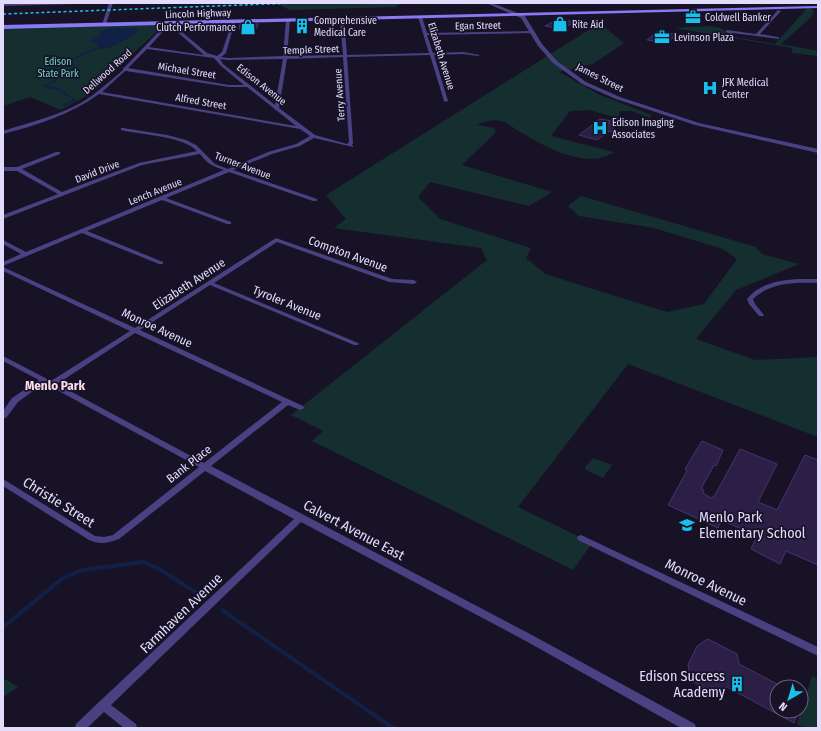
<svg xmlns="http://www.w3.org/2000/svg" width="821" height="731" viewBox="0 0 821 731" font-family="'Fira Sans Condensed',sans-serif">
  <rect width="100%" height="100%" fill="#181227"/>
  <g fill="#152f30">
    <path d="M277,3H401L395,7L289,10Z"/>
    <path d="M808,7L814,11L811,17L781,44L818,51V56L792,53V48L674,28L711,26L720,28L734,37L775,44Z"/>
    <path d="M154,25L162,27L86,96L61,110L30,97L3,106V29Z"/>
    <path d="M595,26L604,27L624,43L593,64L559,72L600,95L652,115L649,118L632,111H620L618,118L589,110L570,111L551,136L614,152C587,170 547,148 522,133C516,130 508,123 501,121C493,119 484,121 477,125L494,128L496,132L462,165L552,192L529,206L430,182L418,197L440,219L531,248L526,258L545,274L667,312L704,304L737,259L723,249L654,228L579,216L568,206L581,196L756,247L762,254L799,264L736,290L696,339L755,360L818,357V437L628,364L518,507L592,543L573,570L312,441L323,431L291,415L487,260L481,248L334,228L346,219L326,195Z"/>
    <path d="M593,458L612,465L603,478L586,470L585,467Z"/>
    <path d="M812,676L818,679V728H804L797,724Z"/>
    <path d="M3,678L18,687L3,697Z"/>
  </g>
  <path fill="#112047" d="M132,28L139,29C134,37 108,51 99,49L96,43L89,42L102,34L99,32L108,28Z"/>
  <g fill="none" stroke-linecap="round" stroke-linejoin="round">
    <path stroke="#112047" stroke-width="1.5" d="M48,87L44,86L57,80L44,72L55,69L59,65L97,48"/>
    <path stroke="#112047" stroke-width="2" d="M44,86L58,89L75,100L64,105"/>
    <g stroke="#112047" stroke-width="4">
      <path d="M222,610L393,728"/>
      <path d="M3,627L63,578L82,570L143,562L159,569L200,595"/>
    </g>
  </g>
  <g fill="#2b1f46" stroke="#463370">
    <path d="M559,19L575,22L562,29L545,26Z"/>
    <path d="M240,24H258L257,28L239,29Z"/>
    <path d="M657,32H663L677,34L667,43L647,40Z"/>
    <path d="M600,119L611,121L608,123L611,124L614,131L607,132L597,140L579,135Z"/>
    <path d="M702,441L723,450L716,466L714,465L701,489L704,490L703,493L711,498L715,495L740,449L777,464L758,502L777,510L805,455L818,460V565L786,551L780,564L751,549L757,536L721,520L718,528L668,505L687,471L685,469Z"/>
    <path d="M708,639L737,654L739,664L777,684V711H798L794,723L727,687L714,693L691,681L688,665L697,646Z"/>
  </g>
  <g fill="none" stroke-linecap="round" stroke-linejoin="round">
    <g fill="#4a4182" fill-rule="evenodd">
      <path d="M39,3H77L75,4L3,6V4Z"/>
      <path d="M778,10L781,11L760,34L778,37H779V39L732,33L733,34L731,35L725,31L727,30L756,34Z"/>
      <path d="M420,16L422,17L427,33L532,31L534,32L532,33L427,35L433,53L463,52L480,55L478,56L463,54L434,55L448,101L446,102L444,101L430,55L347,57L353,143L352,145L353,146V147L314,138L300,146L272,154L233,170L317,199V201H313L229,172L166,198L231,222V224H227L162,200L87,231L163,262V264H159L82,233L3,266V262L21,254L3,244V240L26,252L224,170C212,166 208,164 200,154L142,165L3,219V215L58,194L17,171H3V167H17L56,152H60V154L22,169L62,192L139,163L197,151C183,136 142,135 121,130V128H123L167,135L186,140L196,145L215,164L228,169L268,152L296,144L310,136L300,129L99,94C70,115 37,125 3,134V131C30,122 59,116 84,101C98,92 110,81 123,70V68H124L168,22H170L207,53L217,56L222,52L232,22L235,21L226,53L221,57L228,58L283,56L286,20L288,19L290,20L287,56L343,55L340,19L342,18L344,19L347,55L429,53L418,17ZM169,25L204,55L149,47ZM147,49L214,58L221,66L244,85H229L128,68ZM343,57L349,142L347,144L315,135L279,108L287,59ZM220,59L228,60L283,59L275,105L223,64ZM125,71H126L229,87H247L296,126L102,92Z"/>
      <path d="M276,238L392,279L414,280L417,282L414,284L389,282L277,242L214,283L358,343L359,344L358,345H354L210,285L140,330L303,406L304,408L300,410L288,405L211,466L530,634L695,724L696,728H681L524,640L301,522L111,705L136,724L137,728H124L104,712L87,728H75L76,724L99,702L294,519L205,471L119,539C108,543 100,545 89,540L3,486V479L95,536L104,537L113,535L199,467L44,383L18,402L6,418H3V411L12,398L39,380L3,361V356L51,381L130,331L3,271V267L135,328ZM135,333L282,402L204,463L57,384Z"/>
      <path d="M800,279H818V283C795,282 771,282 753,299L755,304L764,315L763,316H759L749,304L747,299C760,283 780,280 800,279Z"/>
      <path d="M581,535L818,647V656L578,540L577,538L578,536Z"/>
    </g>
    <g fill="#4a4182" fill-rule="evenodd">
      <path d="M109,3H113L106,24L102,25Z"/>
      <path d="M486,3H492L525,16L542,44L557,61L586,82L620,97L699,123L818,149V153L695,125L616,99L582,84L553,63L538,46L521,18Z"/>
    </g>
    <path fill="#897af4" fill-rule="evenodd" d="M818,6V8L3,29V25Z"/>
    <path stroke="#17c1ec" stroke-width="1.5" stroke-dasharray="3 2.5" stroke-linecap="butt" d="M3,14L295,3"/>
  </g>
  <defs>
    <g id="office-bare" transform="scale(1.2)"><path d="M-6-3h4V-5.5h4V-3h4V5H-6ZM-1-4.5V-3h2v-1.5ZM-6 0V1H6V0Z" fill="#17c1ec" stroke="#181227" stroke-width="2.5" paint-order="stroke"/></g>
    <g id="shop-bare" transform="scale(1.2)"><path d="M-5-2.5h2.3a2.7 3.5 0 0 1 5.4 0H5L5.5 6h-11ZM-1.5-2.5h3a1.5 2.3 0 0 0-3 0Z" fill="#17c1ec" stroke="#181227" stroke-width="2.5" paint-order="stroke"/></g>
    <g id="building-bare" transform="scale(1.2)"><path d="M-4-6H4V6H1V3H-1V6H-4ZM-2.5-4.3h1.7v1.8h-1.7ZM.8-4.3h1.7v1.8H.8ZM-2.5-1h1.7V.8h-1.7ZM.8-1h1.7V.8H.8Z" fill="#17c1ec" stroke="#181227" stroke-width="2.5" paint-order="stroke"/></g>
    <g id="hospital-bare" transform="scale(1.2)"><path d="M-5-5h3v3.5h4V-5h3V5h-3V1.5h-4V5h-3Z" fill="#17c1ec" stroke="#181227" stroke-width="2.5" paint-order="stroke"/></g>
    <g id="school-bare" transform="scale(1.2)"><path d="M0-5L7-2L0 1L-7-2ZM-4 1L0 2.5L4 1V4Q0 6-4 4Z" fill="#17c1ec" stroke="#181227" stroke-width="2.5" paint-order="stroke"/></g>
  </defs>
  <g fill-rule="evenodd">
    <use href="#office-bare" x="693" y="17"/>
    <use href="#shop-bare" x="560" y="24"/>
    <use href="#building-bare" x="302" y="26"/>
    <use href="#shop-bare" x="248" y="27"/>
    <use href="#office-bare" x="662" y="37"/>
    <use href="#hospital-bare" x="710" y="88"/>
    <use href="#hospital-bare" x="600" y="128"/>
    <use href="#school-bare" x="687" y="525"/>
    <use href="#building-bare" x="737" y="684"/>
  </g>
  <g text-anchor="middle" stroke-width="3.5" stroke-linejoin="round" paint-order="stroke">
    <g font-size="10" fill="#e2dbfc" stroke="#181227">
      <text transform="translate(198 13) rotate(-2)" y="4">Lincoln Highway</text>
      <text transform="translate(478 25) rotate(-1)" y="4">Egan Street</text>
      <text transform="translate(311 49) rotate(-2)" y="4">Temple Street</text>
      <text transform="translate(442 56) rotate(73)" y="4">Elizabeth Avenue</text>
      <text transform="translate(187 70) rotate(9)" y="4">Michael Street</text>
      <text transform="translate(107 71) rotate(-42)" y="4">Dellwood Road</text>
      <text transform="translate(600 77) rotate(27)" y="4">James Street</text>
      <text transform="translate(262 84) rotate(38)" y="4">Edison Avenue</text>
      <text transform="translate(339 95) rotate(-94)" y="4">Terry Avenue</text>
      <text transform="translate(201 101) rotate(10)" y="4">Alfred Street</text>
      <text transform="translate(243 165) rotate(21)" y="4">Turner Avenue</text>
      <text transform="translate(97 171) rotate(-21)" y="4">David Drive</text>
      <text transform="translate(155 191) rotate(-22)" y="4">Lench Avenue</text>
    </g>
    <g font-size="10" fill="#e2dbfc" stroke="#181227" text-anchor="start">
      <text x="705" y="21">Coldwell Banker</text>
      <text x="314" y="24">Comprehensive<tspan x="314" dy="12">Medical Care</tspan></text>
      <text x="572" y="28">Rite Aid</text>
      <text x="236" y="31" text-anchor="end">Clutch Performance</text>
      <text x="674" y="41">Levinson Plaza</text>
      <text x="722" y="86">JFK Medical<tspan x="722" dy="12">Center</tspan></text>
      <text x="612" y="126">Edison Imaging<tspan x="612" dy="12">Associates</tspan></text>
    </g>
    <g font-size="10" fill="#6cd7c7" stroke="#181227">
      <text x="58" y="65">Edison<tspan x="58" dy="12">State Park</tspan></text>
    </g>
    <g font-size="12" fill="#e2dbfc" stroke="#181227">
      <text transform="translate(348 254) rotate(20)" y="4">Compton Avenue</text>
      <text transform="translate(189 284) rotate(-33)" y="4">Elizabeth Avenue</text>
      <text transform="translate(287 303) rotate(22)" y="4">Tyroler Avenue</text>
      <text transform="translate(157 328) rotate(25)" y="4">Monroe Avenue</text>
      <text transform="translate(189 464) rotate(-38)" y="4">Bank Place</text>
    </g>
    <g font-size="13" font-weight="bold" fill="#fcdded" stroke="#181227">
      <text x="55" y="390">Menlo Park</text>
    </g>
    <g font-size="14" fill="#e2dbfc" stroke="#181227">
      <text transform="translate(59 502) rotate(32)" y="5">Christie Street</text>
      <text transform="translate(354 530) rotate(28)" y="5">Calvert Avenue East</text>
      <text transform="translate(706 582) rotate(26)" y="5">Monroe Avenue</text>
      <text transform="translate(181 613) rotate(-44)" y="5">Farmhaven Avenue</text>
    </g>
    <g font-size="14" fill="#e2dbfc" stroke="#181227" text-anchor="start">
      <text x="699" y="522">Menlo Park<tspan x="699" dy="16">Elementary School</tspan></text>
      <text x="725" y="681" text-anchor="end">Edison Success<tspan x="725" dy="16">Academy</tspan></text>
    </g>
  </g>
  <rect width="821" height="731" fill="none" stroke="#e2dbfc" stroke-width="8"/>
  <g transform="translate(789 699) rotate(218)"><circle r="19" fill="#181227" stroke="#69627c"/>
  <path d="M0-3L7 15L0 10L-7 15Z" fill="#17c1ec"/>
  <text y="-6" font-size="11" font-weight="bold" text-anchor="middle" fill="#e2dbfc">N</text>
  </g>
</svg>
